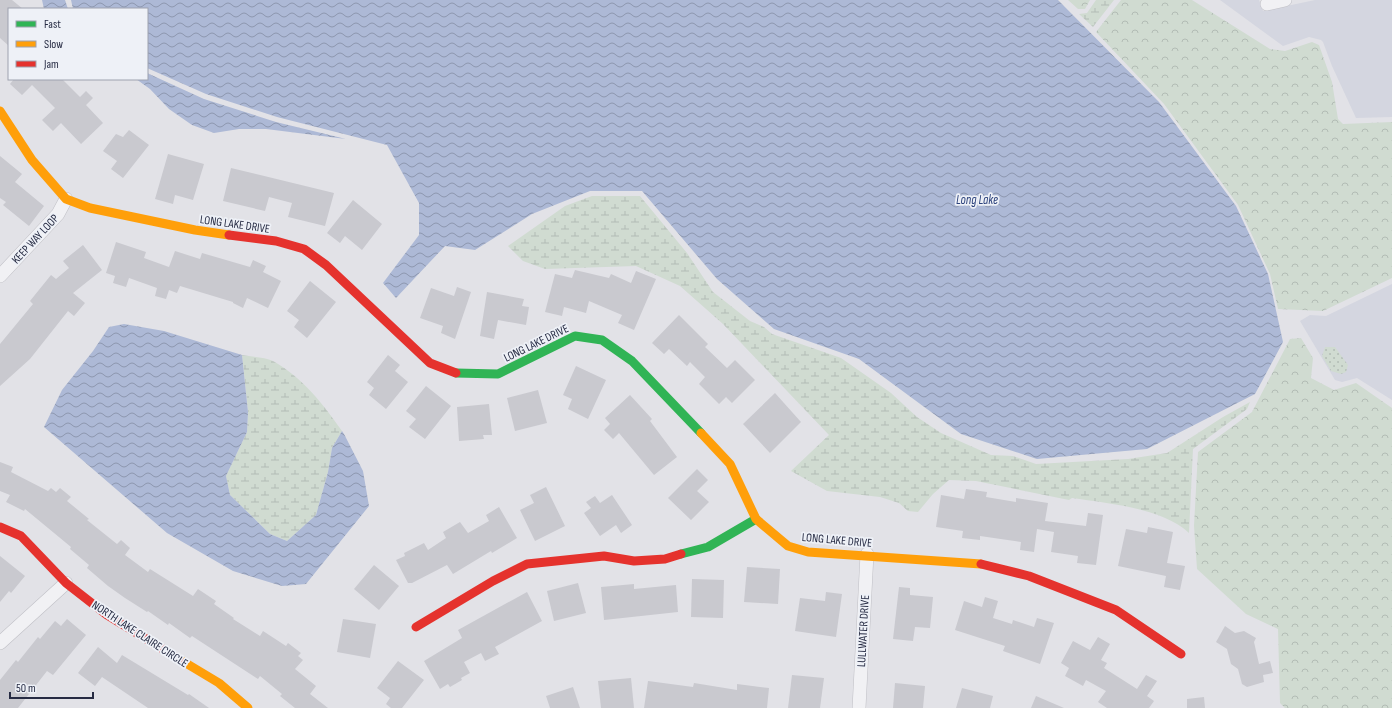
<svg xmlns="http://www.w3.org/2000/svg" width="1392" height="708" viewBox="0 0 1392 708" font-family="'Sofia Sans Condensed',sans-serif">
  <defs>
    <pattern id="grass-dots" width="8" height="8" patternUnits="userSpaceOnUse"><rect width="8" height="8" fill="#d0dbd1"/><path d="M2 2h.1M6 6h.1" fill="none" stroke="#b2bcb5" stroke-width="1.8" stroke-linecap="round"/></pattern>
    <pattern id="forest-crowns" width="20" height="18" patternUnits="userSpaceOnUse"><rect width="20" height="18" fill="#d0dbd1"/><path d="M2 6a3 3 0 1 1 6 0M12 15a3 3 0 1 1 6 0" fill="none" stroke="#b2bcb5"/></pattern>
    <pattern id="wetland-marsh" width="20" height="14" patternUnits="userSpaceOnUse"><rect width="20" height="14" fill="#d0dbd1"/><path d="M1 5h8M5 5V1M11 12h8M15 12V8" fill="none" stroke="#b2bcb5"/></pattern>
    <pattern id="water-waves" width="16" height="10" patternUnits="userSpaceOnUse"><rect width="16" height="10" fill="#adb9d6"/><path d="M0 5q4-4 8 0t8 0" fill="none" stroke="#8d97af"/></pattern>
  </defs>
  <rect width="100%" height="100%" fill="#e2e2e7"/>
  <g fill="#d4d6e0">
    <path d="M1220,0H1259L1263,11L1315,0H1392V117L1356,118L1332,66L1323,42L1321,40L1309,37L1283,46Z"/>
    <path d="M1392,284V400L1357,378L1342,382L1335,380L1300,321L1310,315L1326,316Z"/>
  </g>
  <path fill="url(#grass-dots)" d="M1325,347H1335L1348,365L1346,372L1341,374L1331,371L1322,356Z"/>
  <g fill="url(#forest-crowns)">
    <path d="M1068,0H1090L1085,9H1078Z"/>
    <path d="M1121,0H1192L1270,49L1285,51L1312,42L1319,45L1332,82L1338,119L1343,124L1392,122V278L1323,311L1278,309L1270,274L1238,205L1164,104L1096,32Z"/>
    <path d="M1301,338L1313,358L1311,378L1334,390L1356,383L1392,408V708H1285L1280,703L1278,629L1246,614L1197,569L1194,526L1198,452L1252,412L1290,339Z"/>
  </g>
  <g fill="url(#wetland-marsh)">
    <path d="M1096,0H1114L1093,27L1079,14L1087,13Z"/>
    <path d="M592,196H640L687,253L713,292L750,321L764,327L772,334L841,358L891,393L917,417L941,433L991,455L1013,456L1036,464L1128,459L1167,453L1223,417L1250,402L1247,409L1193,449L1189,533C1163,508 1106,503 1072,498L1069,500L976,481L949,480L933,494L918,512L908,511L899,503L880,497L827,491L791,471L829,435L723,324L680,286L636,266L545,269L523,261L508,246L565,206Z"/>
    <path d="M242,355C252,357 265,357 273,361C303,378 323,404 342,431L332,448L328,472L316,515L287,541L270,534L230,495L226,476L247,432L248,411Z"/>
  </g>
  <g fill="url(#water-waves)">
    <path d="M42,0H65L68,9H44Z"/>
    <path d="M71,0H1058L1159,102L1236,206L1268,274L1283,342L1255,394L1147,449L1037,459L961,434L859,359L774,329L717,279L642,191H590L532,214L475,250L445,246L396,298L383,283L419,235V203L387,145L277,117L206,94L147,68V9H73Z"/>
    <path d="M147,73L204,99L276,122L346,139L266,129H239L214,133L192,125L169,109L150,89L136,79H147Z"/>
    <path d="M124,324L164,331L242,355L248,412L247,432L226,476L230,495L270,534L287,541L316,515L328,472L332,448L342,431L344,434L363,471L369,506L306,584L282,586L233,571L167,533L44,427L62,390L93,351L109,327Z"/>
  </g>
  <g fill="#c9c9cf">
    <path d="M0,0H12L23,9H9V46L0,38Z"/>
    <path d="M14,79H62L80,97L86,91L93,98L86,105L103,123L81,144L61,123L53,131L42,120L55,108L32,85L22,95L10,84Z"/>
    <path d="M129,130L149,145L123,178L111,169L117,161L103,151L116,134L123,137Z"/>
    <path d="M168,154L204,164L193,200L175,195L173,204L155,199Z"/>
    <path d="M0,156L22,174L15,182L44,206L29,226L3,205L6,202L0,198Z"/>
    <path d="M231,168L334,193L325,226L288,217L292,203L269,197L265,211L223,201Z"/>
    <path d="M353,200L382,224L362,250L345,236L340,243L327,233Z"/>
    <path d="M116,242L146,252L144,258L169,267L175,251L200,259L202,253L250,267L253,260L266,266L263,272L281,281L268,308L247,298L243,308L233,303V302L180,286L177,293L169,290L166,299L155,296L157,288L129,278L126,287L113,283L115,276L106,273Z"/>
    <path d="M83,245L102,270L73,293L85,303L74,316L68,311L30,359L0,386V344L33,304L30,301L51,275L56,279L69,268L63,261Z"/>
    <path d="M575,270L609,278L611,274L631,283L636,271L656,279L634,330L618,323L622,315L589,301L586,313L564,307L562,316L545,312L555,274L572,278Z"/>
    <path d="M310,281L336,302L307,338L294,327L299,320L287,311Z"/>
    <path d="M457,287L471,292L455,339L441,333L443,326L420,318L431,288L454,296Z"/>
    <path d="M487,292L524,299L522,306L529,307L526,325L498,320L494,339L480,336Z"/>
    <path d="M679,315L708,344L705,347L727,368L735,360L755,380L732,403L726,397L719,404L699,384L705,377L690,362L687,366L669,349L664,354L652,343Z"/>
    <path d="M388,355L400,365L395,371L408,382L386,409L369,395L374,388L367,382Z"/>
    <path d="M576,366L606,380L588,419L568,409L572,399L563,395Z"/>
    <path d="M426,386L451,406L425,439L409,427L416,419L406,411Z"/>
    <path d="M538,390L547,423L515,431L507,398Z"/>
    <path d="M775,393L801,422L770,453L743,424Z"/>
    <path d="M630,395L652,419L650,421L677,457L654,475L619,433L613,439L604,430L610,424L605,418Z"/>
    <path d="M489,404L492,435H483L484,439L459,441L457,407Z"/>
    <path d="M0,462L13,467L11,472L48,491L51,488L56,492L60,488L71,497L67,501L89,519L87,520L117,544L121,540L130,548L125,555L148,572L150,569L193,596L198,589L216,601L214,604L234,618L233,619L260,636L263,631L286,646L288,643L301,653L298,656L303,660L295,669L316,686L310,694L328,708H295L280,696L282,694L260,676L258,679L192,636L190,638L169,623L168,625L148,611L147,612L125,598L108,586L87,568L89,565L70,549L71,547L25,509L24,511L6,502L10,495L0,491Z"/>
    <path d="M697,469L708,480L697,491L709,502L691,520L668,498Z"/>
    <path d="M546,487L565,526L535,541L520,510L534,503L530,495Z"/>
    <path d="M966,489L987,492L986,497L1016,502V498L1048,503L1045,521L1086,526L1088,513L1103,515L1096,565L1077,563L1078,556L1051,552L1054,532L1037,529L1034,552L1020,550L1021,542L980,536V540L962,538L963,531L936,527L941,495L964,499Z"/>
    <path d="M612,495L632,525L621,533L616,525L600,536L584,513L591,508L586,502L595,496L600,503Z"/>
    <path d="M499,507L517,538L492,553L491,551L453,574L447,565L412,583H408L396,560L405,556L404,553L424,543L428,550L446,538L443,532L460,522L468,533L489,521L486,515Z"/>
    <path d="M1148,527L1173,532L1167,563L1185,566L1180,590L1164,587L1166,576L1118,566L1126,529L1147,533Z"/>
    <path d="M0,556L25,576L11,593L9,591L0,602Z"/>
    <path d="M374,565L399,586L379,610L354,589Z"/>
    <path d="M747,567L780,569L778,604L744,602Z"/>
    <path d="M692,579L724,580L723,618L691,617Z"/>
    <path d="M578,583L586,613L554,621L547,591Z"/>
    <path d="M634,584V589L676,585L678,612L604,620L601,587Z"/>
    <path d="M899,587L910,588V595L933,597L930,628L915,627L913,641L893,639Z"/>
    <path d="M527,592L542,621L495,647L499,654L485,661L481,653L464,662L470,673L461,678L462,680L450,687L448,684L440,689L424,661L462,638L458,630Z"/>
    <path d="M826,592L842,594L836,637L795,631L800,598L825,601Z"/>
    <path d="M985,597L998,601L993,618L1012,624L1013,620L1034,627L1037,618L1054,623L1040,664L1003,651L1005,646L955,630L964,601L982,607Z"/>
    <path d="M67,619L86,635L53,675L47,671L18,708H0V680L16,660L18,662L38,637L40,639L55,621L61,626Z"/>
    <path d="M343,619L376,624L370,658L337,652Z"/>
    <path d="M1225,626L1235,633L1244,631L1256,638L1254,642L1259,664L1270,661L1273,673L1263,675L1264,682L1247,687L1242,684L1238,669L1231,664L1227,649L1216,642Z"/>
    <path d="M1098,637L1110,644L1101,660L1107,663L1104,668L1137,689L1146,675L1157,681L1147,696L1154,701L1149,708H1107L1098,702L1106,691L1086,680L1083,686L1065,676L1069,668L1061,663L1073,641L1090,650Z"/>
    <path d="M98,647L117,663L122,655L188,695L189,694L209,708H148L102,677L95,686L78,673Z"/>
    <path d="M398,661L424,680L402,708H391L386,704L390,698L377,688Z"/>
    <path d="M792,675L824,678L820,708H788Z"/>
    <path d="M631,678L634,708H601L598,681Z"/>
    <path d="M648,681L693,687L694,683L737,690V684L769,688L767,708H644Z"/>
    <path d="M895,683L925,686L923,708H893Z"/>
    <path d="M573,687L580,708H550L546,696Z"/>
    <path d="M962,688L993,696L990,708H956Z"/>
    <path d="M1036,696L1064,708H1031Z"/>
    <path d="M1204,697L1205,708H1187V699Z"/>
  </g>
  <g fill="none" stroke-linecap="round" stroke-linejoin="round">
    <g stroke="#bfbfc5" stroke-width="14">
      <g id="street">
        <path d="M1267,4L1285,0"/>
        <path d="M0,276L58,214L66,199"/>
        <path d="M0,643L66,583"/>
        <path d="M859,708L867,554"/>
      </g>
    </g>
    <use href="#street" stroke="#f1f1f4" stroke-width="13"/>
    <g stroke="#30b455" stroke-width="9">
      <path d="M456,373L498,374L575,336L602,340L632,361L701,433"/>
      <path d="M681,554L708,547L756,519"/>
    </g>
    <g stroke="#ff9f0a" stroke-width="9">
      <path d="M0,111L32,160L66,199L90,208L195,230L229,235"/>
      <path d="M701,433L730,464L756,519L788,546L808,552L981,564"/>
      <path d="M179,659L219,683L248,708"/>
    </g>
    <g stroke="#e5322d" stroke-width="9">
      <path d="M229,235L276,241L304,249L326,265L430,363L456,373"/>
      <path d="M0,527L21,536L66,583L107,615L179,659"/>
      <path d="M981,564L1029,576L1116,610L1181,654"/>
      <path d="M416,627L493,581L527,564L604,556L634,561L665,559L681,554"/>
    </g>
  </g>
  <g text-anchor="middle" stroke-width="3.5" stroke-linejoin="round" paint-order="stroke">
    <g font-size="12" fill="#262b43" stroke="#eef1f7">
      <text transform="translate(235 224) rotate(8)" y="4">LONG LAKE DRIVE</text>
      <text transform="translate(35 239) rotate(-47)" y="4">KEEP WAY LOOP</text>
      <text transform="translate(536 343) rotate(-26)" y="4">LONG LAKE DRIVE</text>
      <text transform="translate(837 540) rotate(5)" y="4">LONG LAKE DRIVE</text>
      <text transform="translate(863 631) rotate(-87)" y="4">LULLWATER DRIVE</text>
      <text transform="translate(140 634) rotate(33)" y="4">NORTH LAKE CLAIRE CIRCLE</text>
    </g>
    <g font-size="13" font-style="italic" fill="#2b417b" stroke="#eef1f7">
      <text x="977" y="204">Long Lake</text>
    </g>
  </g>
  <rect x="8" y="8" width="140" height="72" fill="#eef1f7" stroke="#9ea2af"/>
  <rect x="16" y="21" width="20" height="6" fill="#30b455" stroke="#9ea2af"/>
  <text x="44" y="28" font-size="12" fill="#262b43">Fast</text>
  <rect x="16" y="41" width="20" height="6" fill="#ff9f0a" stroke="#9ea2af"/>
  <text x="44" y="48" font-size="12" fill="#262b43">Slow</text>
  <rect x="16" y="61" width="20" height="6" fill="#e5322d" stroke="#9ea2af"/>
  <text x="44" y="68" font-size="12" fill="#262b43">Jam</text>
  <path d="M10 692v6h83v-6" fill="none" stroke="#262b43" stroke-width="2"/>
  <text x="16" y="692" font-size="12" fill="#262b43" stroke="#eef1f7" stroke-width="3" paint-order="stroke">50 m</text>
</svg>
